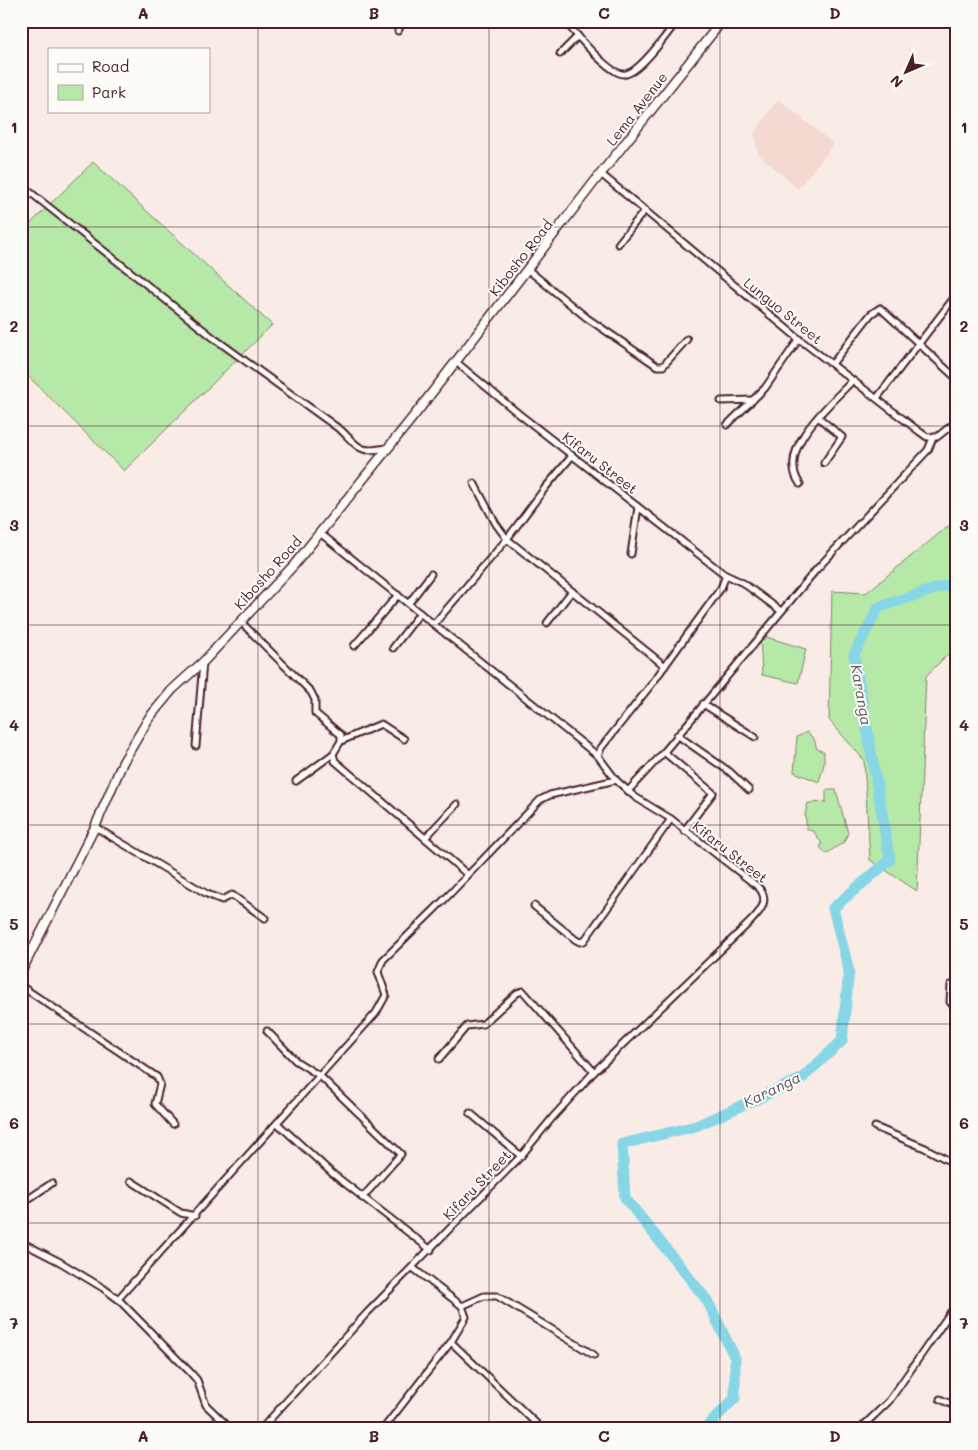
<svg xmlns="http://www.w3.org/2000/svg" width="978" height="1450" viewBox="0 0 978 1450" font-family="Mali,sans-serif">
  <rect width="100%" height="100%" fill="#f9ece7"/>
  <filter id="ink" filterUnits="userSpaceOnUse"><feTurbulence type="fractalNoise" baseFrequency=".02" numOctaves="2"/><feDisplacementMap in="SourceGraphic" scale="10" xChannelSelector="R" yChannelSelector="G"/><feConvolveMatrix kernelMatrix="1 2 1 2 8 2 1 2 1" color-interpolation-filters="sRGB"/></filter>
  <g filter="url(#ink)">
    <path fill="#f4d9d3" d="M778,99L834,144L798,189L758,154L754,134Z"/>
    <g fill="#b6e8a8" stroke="#80846a">
      <path d="M93,162L272,325L124,471L21,369V233Z"/>
      <path d="M957,519V645L926,676L917,891L870,860L864,760L829,720L832,591L866,593Z"/>
      <path d="M760,635L806,649L798,683L762,675Z"/>
      <path d="M807,732L814,739L817,749L824,752V764L819,782L794,772L797,737Z"/>
      <path d="M826,790H836L848,833L844,842L826,854L820,847L822,844L814,832L807,829L805,814L808,803L826,802Z"/>
    </g>
    <g fill="none" stroke-linecap="round" stroke-linejoin="round">
      <path stroke="#87d6e5" stroke-width="11" d="M705,1429L735,1398V1358L707,1300L625,1198L622,1144L696,1126L801,1079L842,1041L849,971L833,908L890,860L854,654L879,607L957,582"/>
      <g stroke="#4a1f2b" stroke-width="9">
        <g id="minor">
          <path d="M565,21C575,33 611,77 626,74C641,71 667,34 677,21"/>
          <path d="M530,22V21"/>
          <path d="M398,31L403,21"/>
          <path d="M560,54L578,36"/>
          <path d="M601,174L799,339L920,432L927,437H937L957,421"/>
          <path d="M21,185L215,339L342,431C360,449 360,453 387,448"/>
          <path d="M618,244L645,210"/>
          <path d="M527,269L587,318L657,366H663L687,339"/>
          <path d="M832,364L871,314L880,308L957,379"/>
          <path d="M877,398L957,294"/>
          <path d="M721,401L753,400"/>
          <path d="M818,417L842,437L824,463"/>
          <path d="M727,425L765,388L799,339"/>
          <path d="M474,483L496,524L507,539L665,666"/>
          <path d="M800,484C775,449 831,404 852,381"/>
          <path d="M320,533L598,756"/>
          <path d="M631,554L638,507"/>
          <path d="M724,574L743,583L781,611"/>
          <path d="M409,603L431,574"/>
          <path d="M241,622L311,692L315,700V713L341,735V741L333,754L335,761L467,874"/>
          <path d="M547,623L572,591"/>
          <path d="M434,624L507,539L545,488L572,456"/>
          <path d="M354,646L398,595"/>
          <path d="M393,648L420,613"/>
          <path d="M703,704L755,737"/>
          <path d="M677,735L730,772L749,790"/>
          <path d="M341,741L381,724L404,739"/>
          <path d="M196,746L203,662"/>
          <path d="M296,781L333,754"/>
          <path d="M628,791L664,752"/>
          <path d="M95,827L207,894L222,900L232,895L265,918"/>
          <path d="M684,831L713,793L664,752L816,570L928,450L933,438"/>
          <path d="M425,838L457,804"/>
          <path d="M534,906L576,940L580,942L584,941L671,819"/>
          <path d="M951,985L950,1002L957,1009"/>
          <path d="M21,986L157,1077L160,1084L155,1104L173,1124"/>
          <path d="M267,1031L296,1061L320,1076L401,1154L362,1198"/>
          <path d="M439,1059L467,1026L483,1024L517,993L523,991L594,1072"/>
          <path d="M470,1113L521,1156"/>
          <path d="M277,1123L333,1174L431,1250"/>
          <path d="M875,1127L925,1148L957,1165"/>
          <path d="M131,1181L181,1213L195,1216"/>
          <path d="M21,1204L52,1183"/>
          <path d="M21,1242L60,1262L103,1288L118,1299L190,1372L197,1380L206,1405L231,1429"/>
          <path d="M118,1299L376,1013L386,995L378,972L383,960L444,900L540,800L550,795L616,780"/>
          <path d="M462,1306L484,1296H497L594,1355"/>
          <path d="M451,1342L542,1429"/>
          <path d="M940,1399L957,1407"/>
          <path d="M261,1429L367,1313L521,1156L553,1117L594,1072L750,922C761,911 771,899 757,886L671,819L635,797L616,780L598,756L601,748L651,685L721,588L725,578L724,574L519,414L456,362"/>
          <path d="M383,1429L451,1342L466,1317L462,1306L413,1268"/>
          <path d="M860,1429L889,1401L957,1303"/>
        </g>
      </g>
      <g stroke="#4a1f2b" stroke-width="11">
        <path id="secondary" d="M21,972L95,827L123,762L149,718L172,690L204,661L294,565L417,412L595,181L722,21"/>
      </g>
      <use href="#minor" stroke="#fdfcf7" stroke-width="5"/>
      <use href="#secondary" stroke="#fdfcf7" stroke-width="8"/>
    </g>
  </g>
  <path fill="none" stroke="#4a1f2b" stroke-width="1" stroke-opacity="0.55" d="M258,21V1429M489,21V1429M720,21V1429M21,227H957M21,426H957M21,625H957M21,825H957M21,1024H957M21,1223H957"/>
  <g text-anchor="middle" stroke-width="4" stroke-linejoin="round" paint-order="stroke">
    <g font-size="14" fill="#4a1f2b" stroke="#fdfcf7">
      <text transform="translate(637 109) rotate(-52)" y="5">Lema Avenue</text>
      <text transform="translate(521 258) rotate(-52)" y="5">Kibosho Road</text>
      <text transform="translate(783 311) rotate(39)" y="5">Lunguo Street</text>
      <text transform="translate(600 463) rotate(38)" y="5">Kifaru Street</text>
      <text transform="translate(268 573) rotate(-48)" y="5">Kibosho Road</text>
      <text transform="translate(730 852) rotate(38)" y="5">Kifaru Street</text>
      <text transform="translate(477 1185) rotate(-46)" y="5">Kifaru Street</text>
    </g>
    <g font-size="15" font-style="italic" fill="#5c5663" stroke="#fdfcf7">
      <text transform="translate(861 695) rotate(80)" y="5">Karanga</text>
      <text transform="translate(772 1090) rotate(-26)" y="5">Karanga</text>
    </g>
  </g>
  <rect width="978" height="1450" fill="none" stroke="#fdfcf7" stroke-width="55"/>
  <rect x="48" y="48" width="162" height="65" fill="#fdfcf7" stroke="#b5a4a5"/>
  <rect x="58" y="64" width="25" height="8" fill="#fdfcf7" stroke="#b5a4a5"/>
  <text x="92" y="72" font-size="15" fill="#4a1f2b">Road</text>
  <rect x="58" y="85" width="25" height="15" fill="#b6e8a8" stroke="#b5a4a5"/>
  <text x="92" y="98" font-size="15" fill="#4a1f2b">Park</text>
  <g transform="translate(906 72) rotate(225)" stroke="#fdfcf7" stroke-width="4" paint-order="stroke">
  <path d="M0-4L9 19L0 12L-9 19Z" fill="#4a1f2b"/>
  <text y="-8" font-size="14" font-weight="bold" text-anchor="middle" fill="#4a1f2b">N</text>
  </g>
  <rect x="28" y="28" width="922" height="1394" fill="none" stroke="#4a1f2b" stroke-width="2"/>
  <g font-size="16" text-anchor="middle" font-weight="bold" fill="#4a1f2b">
    <text x="143" y="19">A</text>
    <text x="374" y="19">B</text>
    <text x="604" y="19">C</text>
    <text x="835" y="19">D</text>
    <text x="14" y="133">1</text>
    <text x="964" y="133">1</text>
    <text x="14" y="332">2</text>
    <text x="964" y="332">2</text>
    <text x="14" y="531">3</text>
    <text x="964" y="531">3</text>
    <text x="14" y="731">4</text>
    <text x="964" y="731">4</text>
    <text x="14" y="930">5</text>
    <text x="964" y="930">5</text>
    <text x="14" y="1129">6</text>
    <text x="964" y="1129">6</text>
    <text x="14" y="1329">7</text>
    <text x="964" y="1329">7</text>
    <text x="143" y="1442">A</text>
    <text x="374" y="1442">B</text>
    <text x="604" y="1442">C</text>
    <text x="835" y="1442">D</text>
  </g>
</svg>
